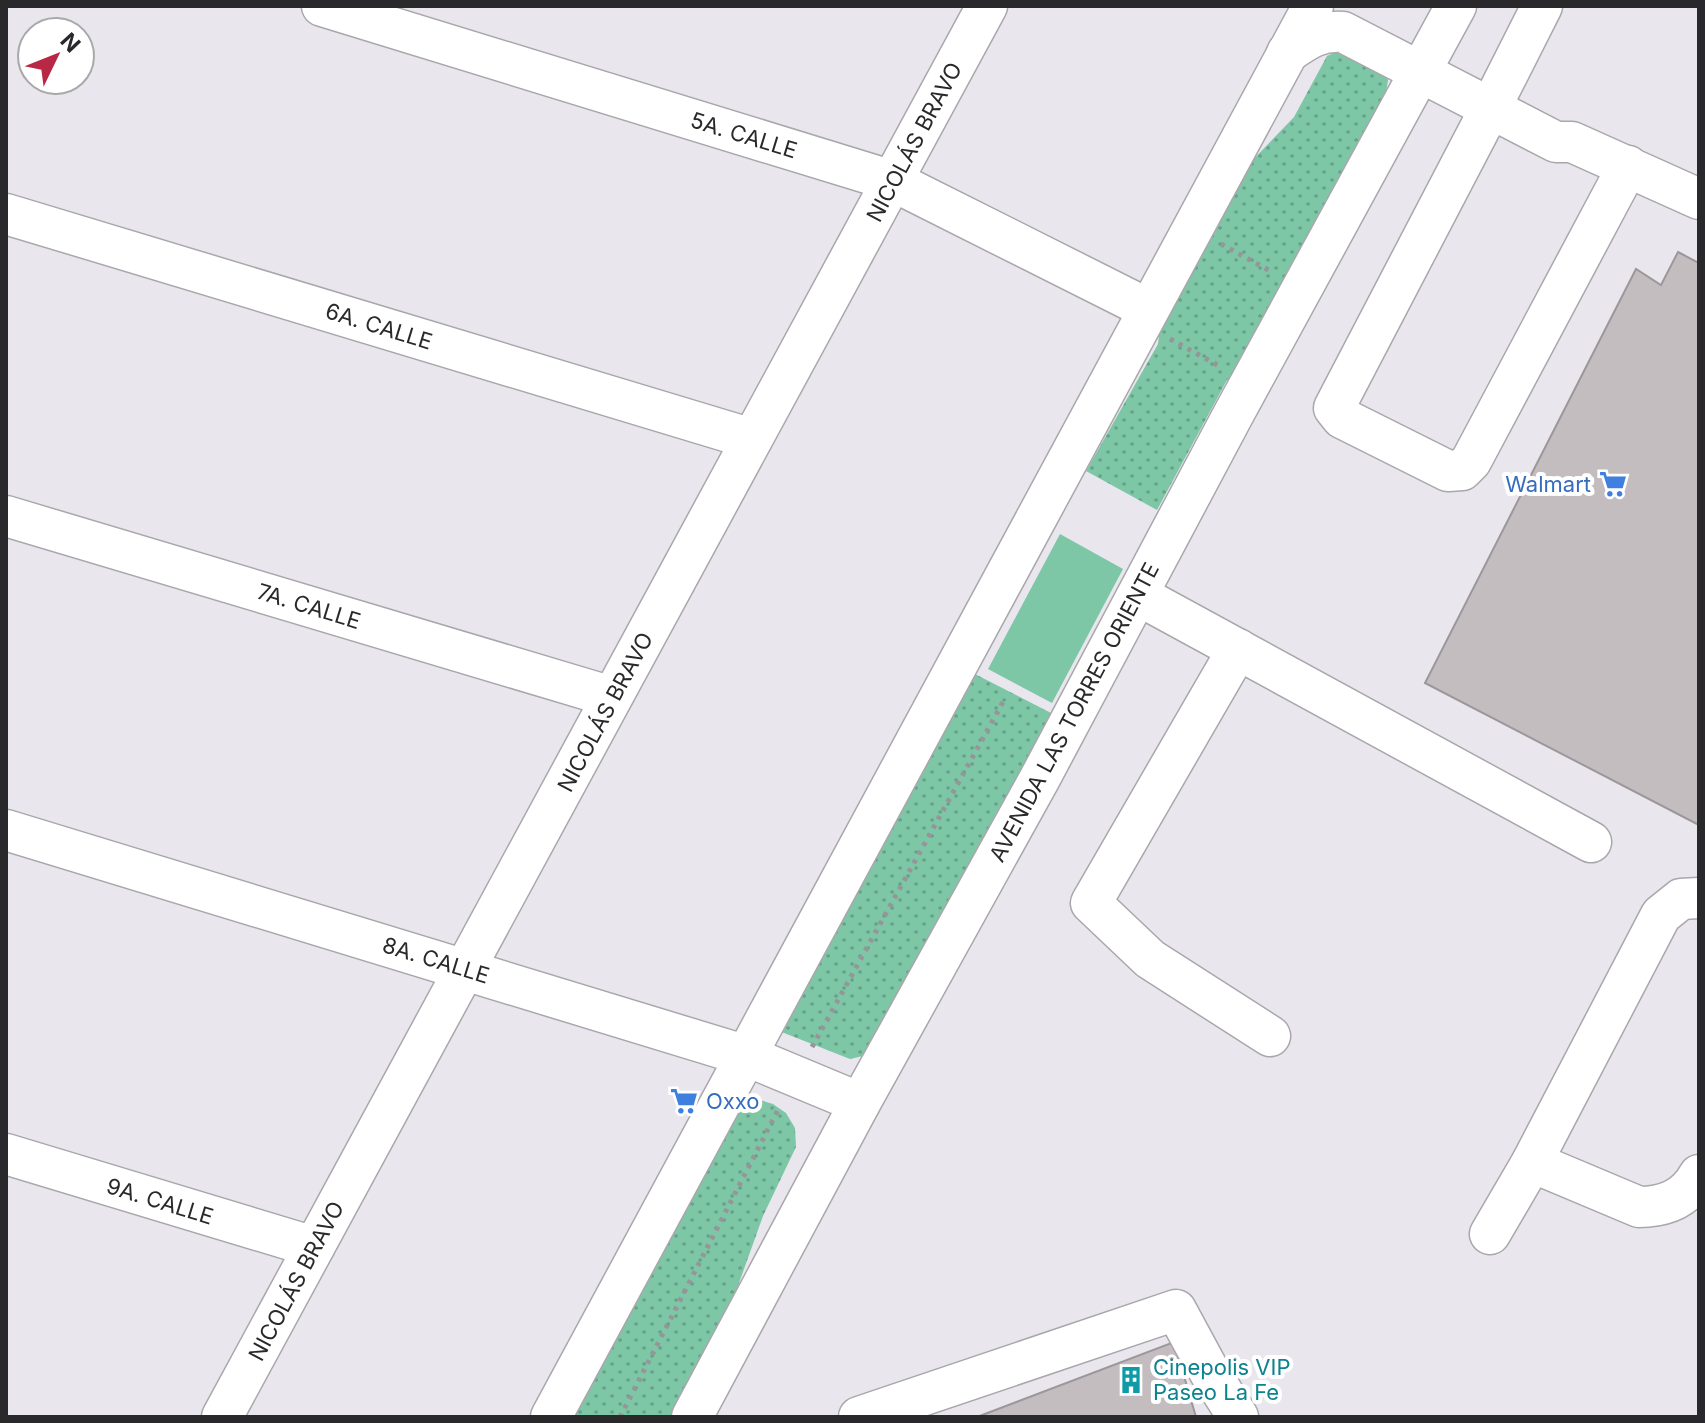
<svg xmlns="http://www.w3.org/2000/svg" width="1705" height="1423" viewBox="0 0 1705 1423" font-family="Inter,sans-serif">
  <defs>
    <pattern id="grass-dots" width="8" height="8" patternUnits="userSpaceOnUse" patternTransform="scale(2)"><rect width="8" height="8" fill="#7dc7a7"/><path d="M2 2h.1M6 6h.1" fill="none" stroke="#66a288" stroke-width="1.8" stroke-linecap="round"/></pattern>
  </defs>
  <rect width="100%" height="100%" fill="#e9e7ed"/>
  <g fill="url(#grass-dots)">
    <path d="M1345,48L1377,59L1388,80L1385,100L1239,370L1227,380L1157,510L1086,471L1158,344L1160,326L1245,168L1294,117L1327,56Z"/>
    <path d="M973,673L1053,714L867,1055L850,1059L779,1031Z"/>
    <path d="M756,1099L773,1104L786,1113L795,1128L796,1147L763,1216L729,1311L672,1417H571L742,1102Z"/>
  </g>
  <path fill="#7dc7a7" d="M1060,534L1123,569L1052,703L988,669Z"/>
  <g fill="#c3bdc0" stroke="#9c979a" stroke-width="2">
    <path d="M1678,252L1699,263V825L1425,683L1636,269L1661,285Z"/>
    <path d="M1174,1342L1196,1417H977Z"/>
  </g>
  <g fill="none" stroke-linecap="round" stroke-linejoin="round">
    <g stroke="#a9a7ac" stroke-width="43">
      <g id="minor">
        <path d="M322,6L893,181L1148,309"/>
        <path d="M1287,53C1306,40 1319,30 1343,32L1556,142H1572L1699,199"/>
        <path d="M1499,91L1542,6"/>
        <path d="M1490,109L1334,408L1342,418L1448,471L1462,470L1471,461L1628,166"/>
        <path d="M6,214L752,439"/>
        <path d="M6,516L612,697"/>
        <path d="M1138,595L1591,842"/>
        <path d="M1238,649L1091,903L1150,959L1270,1036"/>
        <path d="M6,830L747,1056L860,1103"/>
        <path d="M6,1154L314,1247"/>
        <path d="M1532,1162L1639,1207C1664,1207 1686,1199 1699,1175"/>
        <path d="M1490,1234L1532,1162L1661,915L1681,899L1699,898"/>
        <path d="M222,1417L987,6"/>
        <path d="M551,1417L1313,6"/>
        <path d="M692,1417L860,1103L1040,778L1233,415L1456,6"/>
        <path d="M859,1417L1176,1310L1209,1371L1238,1417"/>
      </g>
    </g>
    <g stroke="#969599" stroke-width="5" stroke-dasharray="4 6" stroke-linecap="butt">
      <path d="M1221,244L1272,272"/>
      <path d="M1170,339L1221,367"/>
      <path d="M812,1047L1003,702"/>
      <path d="M620,1417L780,1106"/>
    </g>
    <use href="#minor" stroke="#fff" stroke-width="40"/>
  </g>
  <defs>
    <g id="supermarket-bare" transform="scale(2.16)"><path d="M-6-5.5h2.5l.6 2H6L4.5 2H-2.5L-4.4-4H-6ZM-1.5 3.2a1.3 1.3 0 1 0 .1 0ZM3 3.2a1.3 1.3 0 1 0 .1 0Z" fill="#3f7fe0" stroke="#fff" stroke-width="2.5" paint-order="stroke"/></g>
    <g id="building-bare" transform="scale(2.16)"><path d="M-4-6H4V6H1V3H-1V6H-4ZM-2.5-4.3h1.7v1.8h-1.7ZM.8-4.3h1.7v1.8H.8ZM-2.5-1h1.7V.8h-1.7ZM.8-1h1.7V.8H.8Z" fill="#0f9aa8" stroke="#fff" stroke-width="2.5" paint-order="stroke"/></g>
  </defs>
  <g fill-rule="evenodd">
    <use href="#supermarket-bare" x="1613" y="484"/>
    <use href="#supermarket-bare" x="684" y="1101"/>
    <use href="#building-bare" x="1131" y="1380"/>
  </g>
  <g text-anchor="middle" stroke-width="8" stroke-linejoin="round" paint-order="stroke">
    <g font-size="22" fill="#29282a" stroke="#fff">
      <text transform="translate(744 135) rotate(17)" y="8">5A. CALLE</text>
      <text transform="translate(914 142) rotate(-62)" y="8">NICOLÁS BRAVO</text>
      <text transform="translate(379 326) rotate(17)" y="8">6A. CALLE</text>
      <text transform="translate(309 606) rotate(17)" y="8">7A. CALLE</text>
      <text transform="translate(605 712) rotate(-62)" y="8">NICOLÁS BRAVO</text>
      <text transform="translate(1074 712) rotate(-62)" y="8">AVENIDA LAS TORRES ORIENTE</text>
      <text transform="translate(436 960) rotate(17)" y="8">8A. CALLE</text>
      <text transform="translate(160 1201) rotate(17)" y="8">9A. CALLE</text>
      <text transform="translate(296 1281) rotate(-62)" y="8">NICOLÁS BRAVO</text>
    </g>
    <g font-size="22" fill="#366cbe" stroke="#fff" text-anchor="end">
      <text x="1591" y="492">Walmart</text>
      <text x="706" y="1109" text-anchor="start">Oxxo</text>
    </g>
    <g font-size="22" fill="#0d838f" stroke="#fff" text-anchor="start">
      <text x="1153" y="1375">Cinepolis VIP<tspan x="1153" dy="25">Paseo La Fe</tspan></text>
    </g>
  </g>
  <rect width="1705" height="1423" fill="none" stroke="#29282a" stroke-width="16"/>
  <g transform="translate(56 56) rotate(47)"><circle r="38" fill="#ffffff" stroke="#a9a9aa" stroke-width="2"/>
  <path d="M0-6L14 30L0 20L-14 30Z" fill="#b82744"/>
  <text y="-12" font-size="22" font-weight="bold" text-anchor="middle" fill="#29282a">N</text>
  </g>
</svg>
